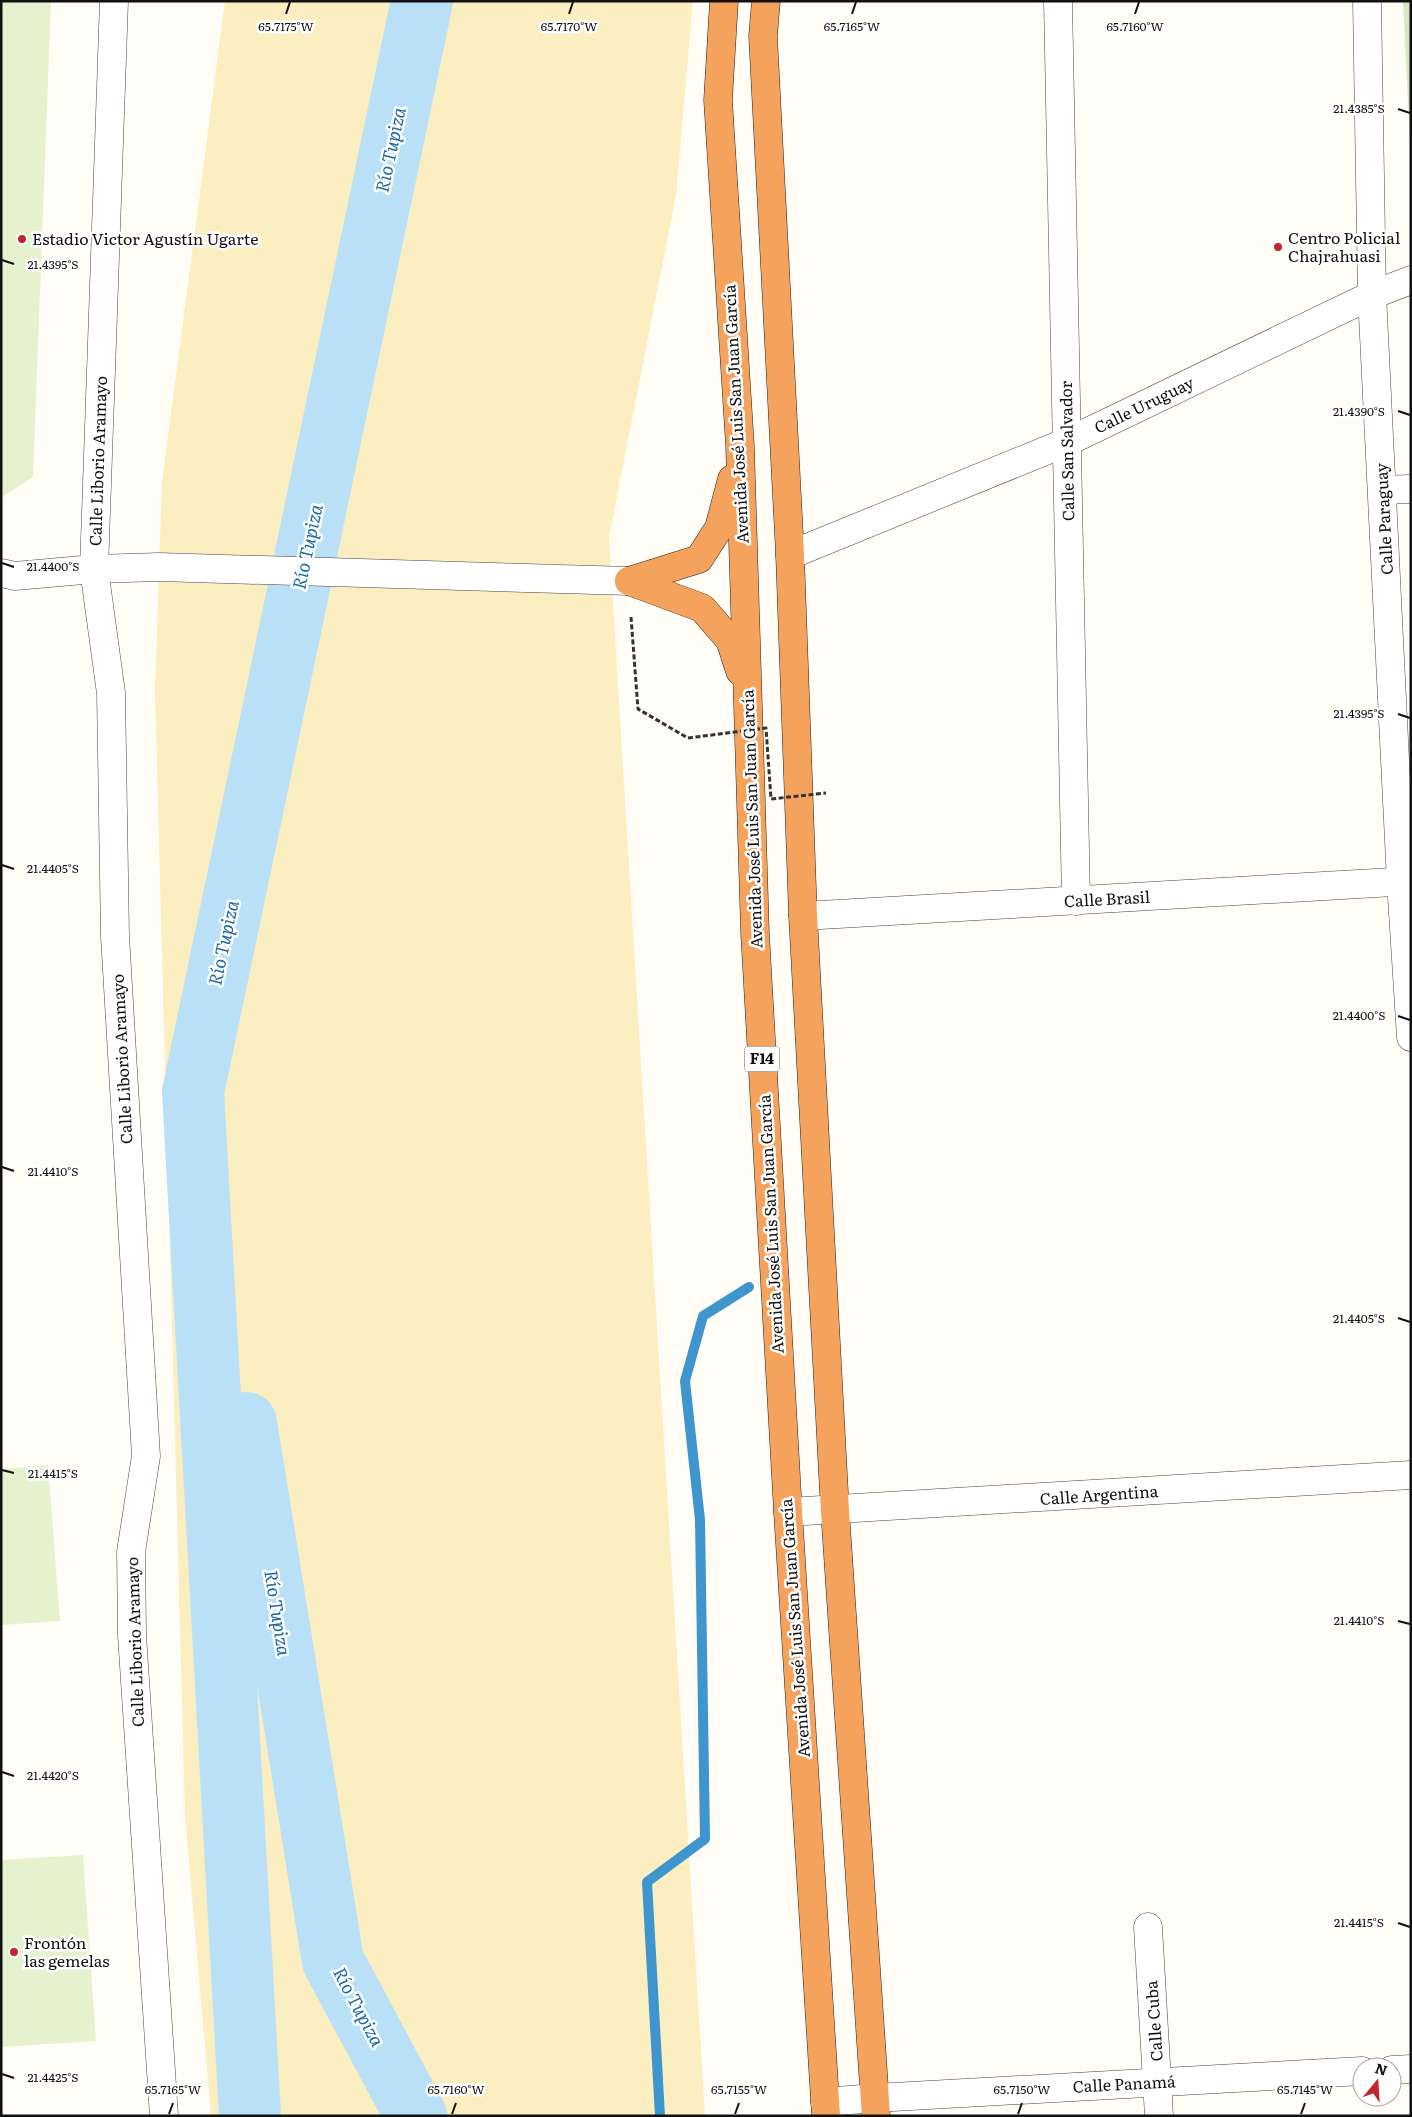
<svg xmlns="http://www.w3.org/2000/svg" width="1412" height="2117" viewBox="0 0 1412 2117" font-family="Literata,serif">
  <rect width="100%" height="100%" fill="#fffdf5"/>
  <path fill="#d5ebbd" d="M1403,1H1411V163Z"/>
  <path fill="#fbeec1" d="M225,1H693L676,195L609,537L705,2116H211L185,1816L155,692L162,482Z"/>
  <g fill="#e6f2cf">
    <path d="M1,1H51L33,477L1,498Z"/>
    <path d="M48,1465L60,1621L1,1625V1469Z"/>
    <path d="M83,1855L96,2041L1,2047V1860Z"/>
  </g>
  <g fill="none" stroke-linecap="round" stroke-linejoin="round">
    <path stroke="#3f96cf" stroke-width="10" d="M660,2116L647,1882L705,1839L700,1520L685,1381L703,1316L749,1287"/>
    <g stroke="#b9e0f7" stroke-width="62">
      <path d="M246,1423L333,1961L416,2116"/>
      <path d="M250,2116L193,1092L422,1"/>
    </g>
    <g stroke="#444" stroke-width="29">
      <g id="street">
        <path d="M114,1L94,569L111,693L115,936L146,1456L131,1552L132,1635L164,2116"/>
        <path d="M1058,1L1076,901"/>
        <path d="M1367,1L1372,295L1401,881L1411,1037"/>
        <path d="M1382,490L1411,489"/>
        <path d="M790,555L1067,442L1372,295L1411,280"/>
        <path d="M1,573L15,576L94,569L159,567L629,581"/>
        <path d="M803,916L1411,881"/>
        <path d="M788,1512L1411,1475"/>
        <path d="M1148,1927L1159,2116"/>
        <path d="M1392,2070L1411,2069"/>
        <path d="M825,2102L875,2098L1362,2071"/>
      </g>
    </g>
    <g stroke="#222" stroke-width="29">
      <g id="highway">
        <path d="M724,1L718,100L740,446L755,933L788,1512L826,2116"/>
        <path d="M766,1L763,36L790,555L803,916L835,1511L876,2116"/>
        <path d="M629,581L699,559L719,528L732,479"/>
        <path d="M629,581L702,608L730,640L740,671"/>
      </g>
    </g>
    <path stroke="#333" stroke-width="3" stroke-dasharray="5 2.5" stroke-linecap="butt" d="M631,617L638,709L688,738"/>
    <use href="#street" stroke="#fff" stroke-width="28"/>
    <use href="#highway" stroke="#f5a25d" stroke-width="28"/>
    <path stroke="#333" stroke-width="3" stroke-dasharray="5 2.5" stroke-linecap="butt" d="M688,738L766,728L771,799L826,793"/>
  </g>
  <path fill="none" stroke="#111" stroke-width="2" d="M286,14L290,2M569,14L573,2M852,14L856,2M1135,14L1139,2M1398,109L1410,113M2,260L14,264M1398,411L1410,415M2,563L14,567M1398,714L1410,718M2,865L14,869M1398,1016L1410,1020M2,1167L14,1171M1398,1318L1410,1322M2,1470L14,1473M1398,1621L1410,1624M2,1772L14,1776M1398,1923L1410,1927M2,2074L14,2078M169,2114L173,2103M452,2114L456,2103M735,2114L739,2103M1018,2114L1022,2103M1301,2114L1305,2103"/>
  <g fill="#c4262e" stroke="#fff" stroke-width="2">
    <circle cx="22" cy="239" r="5"/>
    <circle cx="1278" cy="247" r="5"/>
    <circle cx="14" cy="1952" r="5"/>
  </g>
  <g text-anchor="middle" stroke-width="5" stroke-linejoin="round" paint-order="stroke">
    <rect fill="#fff" stroke="#585858" stroke-width="1" x="744.5" y="1046.5" width="35" height="25" rx="4"/>
    <g font-size="15" font-weight="bold" fill="#111">
      <text x="762" y="1064">F14</text>
    </g>
    <g font-size="16" fill="#111" stroke="#fff" text-anchor="start">
      <text x="1288" y="244">Centro Policial<tspan x="1288" dy="18">Chajrahuasi</tspan></text>
      <text x="32" y="245">Estadio Victor Agustín Ugarte</text>
      <text x="24" y="1949">Frontón<tspan x="24" dy="18">las gemelas</tspan></text>
    </g>
    <g font-size="16" fill="#111" stroke="#fff">
      <text transform="translate(1144 405) rotate(-26)" y="6">Calle Uruguay</text>
      <text transform="translate(736 414) rotate(-93)" y="6">Avenida José Luis San Juan García</text>
      <text transform="translate(1067 451) rotate(-91)" y="6">Calle San Salvador</text>
      <text transform="translate(98 461) rotate(-88)" y="6">Calle Liborio Aramayo</text>
      <text transform="translate(1384 519) rotate(-93)" y="6">Calle Paraguay</text>
      <text transform="translate(752 819) rotate(-92)" y="6">Avenida José Luis San Juan García</text>
      <text transform="translate(1107 899) rotate(-3)" y="6">Calle Brasil</text>
      <text transform="translate(122 1059) rotate(-93)" y="6">Calle Liborio Aramayo</text>
      <text transform="translate(771 1224) rotate(-93)" y="6">Avenida José Luis San Juan García</text>
      <text transform="translate(1099 1495) rotate(-4)" y="6">Calle Argentina</text>
      <text transform="translate(795 1628) rotate(-94)" y="6">Avenida José Luis San Juan García</text>
      <text transform="translate(135 1642) rotate(-92)" y="6">Calle Liborio Aramayo</text>
      <text transform="translate(1154 2021) rotate(-94)" y="6">Calle Cuba</text>
      <text transform="translate(1124 2084) rotate(-3)" y="6">Calle Panamá</text>
    </g>
    <g font-size="18" font-style="italic" fill="#1768a6" stroke="#fff">
      <text transform="translate(391 150) rotate(-78)" y="6">Río Tupiza</text>
      <text transform="translate(308 547) rotate(-78)" y="6">Río Tupiza</text>
      <text transform="translate(224 943) rotate(-78)" y="6">Río Tupiza</text>
      <text transform="translate(277 1613) rotate(81)" y="6">Río Tupiza</text>
      <text transform="translate(358 2007) rotate(62)" y="6">Río Tupiza</text>
    </g>
  </g>
  <g font-size="12" text-anchor="middle" fill="#111" stroke="#fff" stroke-width="5" stroke-linejoin="round" paint-order="stroke">
    <text x="286" y="31">65.7175°W</text>
    <text x="569" y="31">65.7170°W</text>
    <text x="852" y="31">65.7165°W</text>
    <text x="1135" y="31">65.7160°W</text>
    <text x="1359" y="113">21.4385°S</text>
    <text x="53" y="269">21.4395°S</text>
    <text x="1359" y="416">21.4390°S</text>
    <text x="53" y="571">21.4400°S</text>
    <text x="1359" y="718">21.4395°S</text>
    <text x="53" y="873">21.4405°S</text>
    <text x="1359" y="1020">21.4400°S</text>
    <text x="53" y="1176">21.4410°S</text>
    <text x="1359" y="1323">21.4405°S</text>
    <text x="53" y="1478">21.4415°S</text>
    <text x="1359" y="1625">21.4410°S</text>
    <text x="53" y="1780">21.4420°S</text>
    <text x="1359" y="1927">21.4415°S</text>
    <text x="53" y="2082">21.4425°S</text>
    <text x="173" y="2094">65.7165°W</text>
    <text x="456" y="2094">65.7160°W</text>
    <text x="739" y="2094">65.7155°W</text>
    <text x="1022" y="2094">65.7150°W</text>
    <text x="1305" y="2094">65.7145°W</text>
  </g>
  <rect width="1412" height="2117" fill="none" stroke="#111111" stroke-width="5"/>
  <g transform="translate(1377 2082) rotate(18)"><circle r="24" fill="#ffffff" stroke="#a0a0a0"/>
  <path d="M0-4L9 19L0 12L-9 19Z" fill="#c4262e"/>
  <text y="-8" font-size="14" font-weight="bold" text-anchor="middle" fill="#111111">N</text>
  </g>
</svg>
